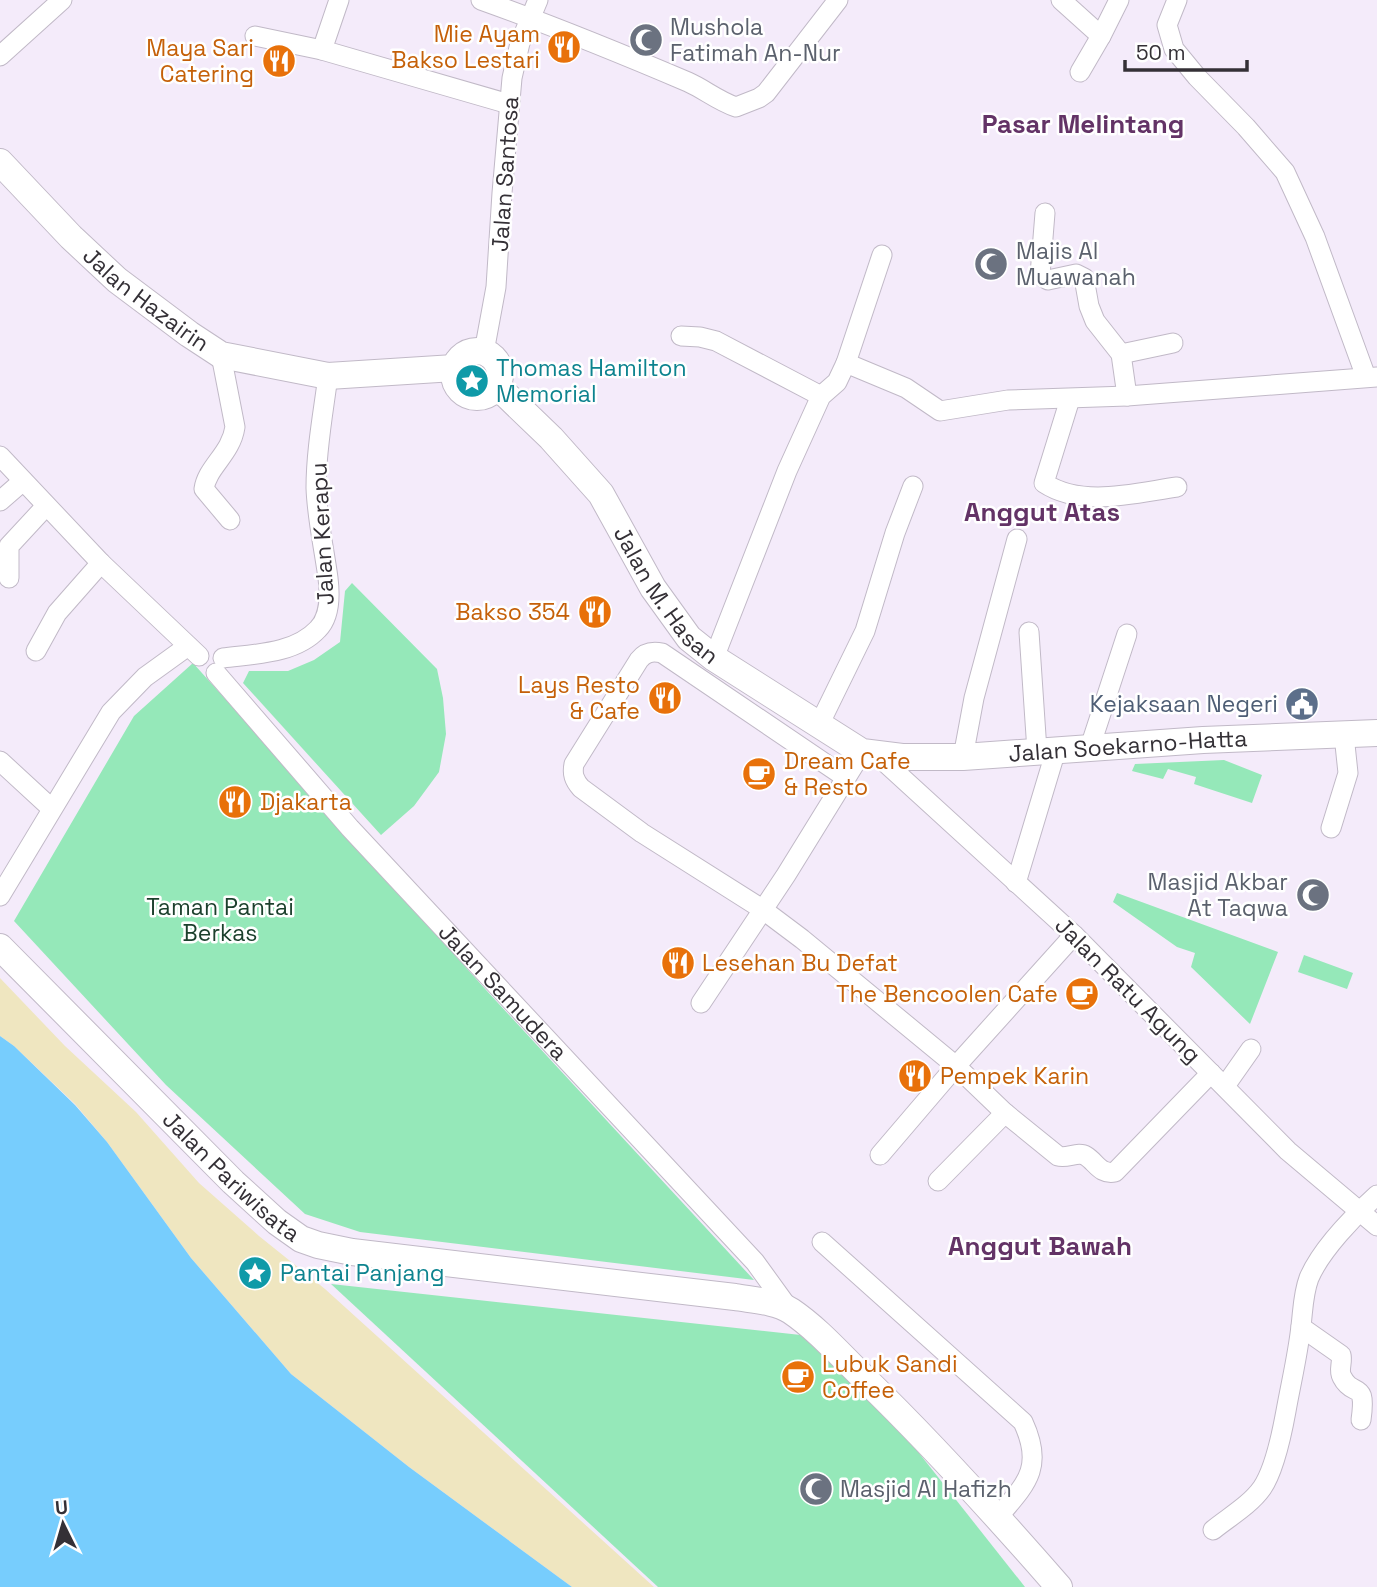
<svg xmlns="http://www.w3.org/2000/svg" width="1377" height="1587" viewBox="0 0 1377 1587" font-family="'Space Grotesk',sans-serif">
  <rect width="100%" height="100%" fill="#f4ebfa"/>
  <g fill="#95e8b9">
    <path d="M352,583L437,669L443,698L446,734L439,772L414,806L381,835L243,683L249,671H288L314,660L340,642L345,591Z"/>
    <path d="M193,663L487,991L754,1280L360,1232L305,1214L166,1085L14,921L134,716Z"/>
    <path d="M1224,760L1262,775L1252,803L1194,784L1196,777L1168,769L1163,779L1132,771L1135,764Z"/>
    <path d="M1117,893L1278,952L1250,1024L1191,967L1195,953L1177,947L1113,902Z"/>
    <path d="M1304,955L1353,973L1347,989L1298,972Z"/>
    <path d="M331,1284L828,1338L1025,1587H658Z"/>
  </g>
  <path fill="#efe6c0" d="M0,978L65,1046L136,1112L199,1183L259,1236L325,1289L654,1587H572L409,1467L291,1374L191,1258L107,1142L75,1104L14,1046L0,1036Z"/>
  <path fill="#77cdfd" d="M0,1036L14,1046L75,1105L107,1142L191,1258L291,1374L409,1467L572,1587H0Z"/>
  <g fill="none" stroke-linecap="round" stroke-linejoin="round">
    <g stroke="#c1b9c7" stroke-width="21">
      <g id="minor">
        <path d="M339,0L322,50L509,104"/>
        <path d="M481,0C551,25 620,53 688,82C704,89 718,101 736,107L759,98L766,93L838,0"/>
        <path d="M1061,0L1101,36L1119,0"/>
        <path d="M1177,0L1167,25L1174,49L1197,77L1246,127L1285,172L1315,237L1366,377"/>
        <path d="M255,36L322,50"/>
        <path d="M0,56L62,0"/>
        <path d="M1080,72L1101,36"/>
        <path d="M1045,213L1040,275L1048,280L1076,274L1084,278L1089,306L1095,321L1121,354L1127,396"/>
        <path d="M681,336L700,337L716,341L821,396"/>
        <path d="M484,352L496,287L502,193L512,78L520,43L538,0"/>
        <path d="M1121,354L1173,343"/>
        <path d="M221,355L235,427C231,454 207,467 204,489L230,520"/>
        <path d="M846,363L882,255"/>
        <path d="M1070,399L1044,483C1082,508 1135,493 1177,487"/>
        <path d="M0,456L101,563L199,656"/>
        <path d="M0,501L23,481"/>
        <path d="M9,578V546L46,506"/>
        <path d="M1029,632L1037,751"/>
        <path d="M36,651L57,613L101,563"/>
        <path d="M223,658C254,654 295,654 318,629C330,617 330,594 328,578C324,548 317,518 316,488C316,451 323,414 328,376"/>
        <path d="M714,658L787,471L821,396L837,382L846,363L906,388L940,411L1008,400L1127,396L1377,377"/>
        <path id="s1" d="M216,673L350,828L755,1262L789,1309"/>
        <path d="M819,725L865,631L895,533L913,486"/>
        <path d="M1090,747L1127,634"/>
        <path d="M878,756L1074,935L1288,1151L1377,1226"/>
        <path d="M963,757L974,698L1017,539"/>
        <path d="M0,761L51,808"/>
        <path d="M845,777L662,653C652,651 645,652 639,660L574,764C572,774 574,780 581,788L642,833L762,909L802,939L956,1066L1005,1113L1058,1156C1067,1159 1078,1151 1086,1156C1096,1162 1100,1175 1115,1172L1211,1073"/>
        <path d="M1331,828L1348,773L1344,735"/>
        <path d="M1016,883L1056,750"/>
        <path d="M0,896L111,712L145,677L188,646"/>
        <path d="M701,1003L786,875L862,752"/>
        <path d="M1225,1086L1251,1049"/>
        <path d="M880,1155L956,1066L1074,935"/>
        <path d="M938,1181L1005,1113"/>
        <path d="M822,1242L1023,1422C1044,1467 1027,1483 998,1517"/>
        <path d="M1301,1327L1341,1355C1343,1362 1338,1370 1342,1377C1353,1399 1367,1378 1361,1420"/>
        <path d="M1213,1530C1229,1517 1250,1505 1262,1488C1275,1469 1282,1433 1286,1411C1291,1383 1298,1354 1301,1326C1303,1310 1303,1294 1309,1278C1321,1250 1354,1216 1377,1195"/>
      </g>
    </g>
    <g stroke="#c1b9c7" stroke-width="28">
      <g id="major">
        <path id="s2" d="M0,162L71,237L117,280L189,334L221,355L328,376L454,368"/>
        <circle cx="477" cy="374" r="23"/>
        <path id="s3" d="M497,386L551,438L601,494L653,588L689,638L714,658L862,752L902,757H963L1203,740L1377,733"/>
        <path id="s4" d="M0,947L233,1182L277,1222L301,1239L318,1245L352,1252L735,1297C752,1300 776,1301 791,1311C819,1330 842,1357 866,1380C934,1446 997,1516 1059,1587"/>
      </g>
    </g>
    <use href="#minor" stroke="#fff" stroke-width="19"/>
    <use href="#major" stroke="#fff" stroke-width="26"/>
  </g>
  <defs>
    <g id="mosque-disc" transform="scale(1.75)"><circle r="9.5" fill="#6b7280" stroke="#fff"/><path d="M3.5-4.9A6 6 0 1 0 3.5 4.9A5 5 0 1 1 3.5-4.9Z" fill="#fff"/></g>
    <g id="restaurant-disc" transform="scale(1.75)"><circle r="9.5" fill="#e8710a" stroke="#fff"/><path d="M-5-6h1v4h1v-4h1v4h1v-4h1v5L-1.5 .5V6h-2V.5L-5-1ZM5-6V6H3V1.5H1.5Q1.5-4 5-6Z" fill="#fff"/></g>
    <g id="sight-disc" transform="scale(1.75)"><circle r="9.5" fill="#0f9aa8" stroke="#fff"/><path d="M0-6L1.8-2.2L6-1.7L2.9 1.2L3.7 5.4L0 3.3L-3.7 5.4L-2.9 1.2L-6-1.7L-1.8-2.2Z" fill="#fff"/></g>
    <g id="civic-disc" transform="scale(1.75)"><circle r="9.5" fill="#5c6f8a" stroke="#fff"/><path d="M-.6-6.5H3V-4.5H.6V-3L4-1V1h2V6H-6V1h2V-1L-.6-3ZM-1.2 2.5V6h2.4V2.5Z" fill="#fff"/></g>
    <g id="cafe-disc" transform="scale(1.75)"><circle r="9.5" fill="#e8710a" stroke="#fff"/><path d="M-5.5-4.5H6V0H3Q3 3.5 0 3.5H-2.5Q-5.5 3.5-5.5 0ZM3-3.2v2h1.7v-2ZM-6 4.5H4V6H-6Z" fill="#fff"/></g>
  </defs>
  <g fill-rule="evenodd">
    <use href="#mosque-disc" x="646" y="40"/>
    <use href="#restaurant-disc" x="564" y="47"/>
    <use href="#restaurant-disc" x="279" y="61"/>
    <use href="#mosque-disc" x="991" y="264"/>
    <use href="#sight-disc" x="472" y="381"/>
    <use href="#restaurant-disc" x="595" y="612"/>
    <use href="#restaurant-disc" x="665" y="698"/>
    <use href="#civic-disc" x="1302" y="704"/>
    <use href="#cafe-disc" x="759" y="774"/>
    <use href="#restaurant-disc" x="235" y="802"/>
    <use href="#mosque-disc" x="1313" y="895"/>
    <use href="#restaurant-disc" x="678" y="963"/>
    <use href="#cafe-disc" x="1082" y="994"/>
    <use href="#restaurant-disc" x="915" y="1076"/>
    <use href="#sight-disc" x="255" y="1273"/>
    <use href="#cafe-disc" x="798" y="1377"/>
    <use href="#mosque-disc" x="816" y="1489"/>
  </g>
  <g text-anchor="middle" stroke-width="5" stroke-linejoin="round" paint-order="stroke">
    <g font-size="23" fill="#5b616d" stroke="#fff" text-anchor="start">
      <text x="670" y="35">Mushola<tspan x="670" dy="26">Fatimah An-Nur</tspan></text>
      <text x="1016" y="259">Majis Al<tspan x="1016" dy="26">Muawanah</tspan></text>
      <text x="1288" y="890" text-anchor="end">Masjid Akbar<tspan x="1288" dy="26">At Taqwa</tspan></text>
      <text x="840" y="1497">Masjid Al Hafizh</text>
    </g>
    <g font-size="23" fill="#c56008" stroke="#fff" text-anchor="end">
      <text x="540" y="42">Mie Ayam<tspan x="540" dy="26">Bakso Lestari</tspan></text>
      <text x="254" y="56">Maya Sari<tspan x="254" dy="26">Catering</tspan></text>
      <text x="570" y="620">Bakso 354</text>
      <text x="640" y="693">Lays Resto<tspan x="640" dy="26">&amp; Cafe</tspan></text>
      <text x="784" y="769" text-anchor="start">Dream Cafe<tspan x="784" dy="26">&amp; Resto</tspan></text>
      <text x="260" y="810" text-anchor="start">Djakarta</text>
      <text x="702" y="971" text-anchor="start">Lesehan Bu Defat</text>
      <text x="1058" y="1002">The Bencoolen Cafe</text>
      <text x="940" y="1084" text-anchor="start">Pempek Karin</text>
      <text x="822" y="1372" text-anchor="start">Lubuk Sandi<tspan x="822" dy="26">Coffee</tspan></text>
    </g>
    <g font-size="23" fill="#343036" stroke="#fff">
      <text transform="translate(505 174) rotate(-86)" y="8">Jalan Santosa</text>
      <text dy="8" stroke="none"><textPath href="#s2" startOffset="201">Jalan Hazairin</textPath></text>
      <text transform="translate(322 534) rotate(-93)" y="8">Jalan Kerapu</text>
      <text dy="8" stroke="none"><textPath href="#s3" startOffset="271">Jalan M. Hasan</textPath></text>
      <text dy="8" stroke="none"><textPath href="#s3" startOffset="793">Jalan Soekarno-Hatta</textPath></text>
      <text transform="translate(1128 990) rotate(45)" y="8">Jalan Ratu Agung</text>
      <text dy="8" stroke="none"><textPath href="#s1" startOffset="429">Jalan Samudera</textPath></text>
      <text dy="8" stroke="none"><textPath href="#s4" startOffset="326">Jalan Pariwisata</textPath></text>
    </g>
    <g font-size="23" fill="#0d838f" stroke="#fff" text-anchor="start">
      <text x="496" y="376">Thomas Hamilton<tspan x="496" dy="26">Memorial</tspan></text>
      <text x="280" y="1281">Pantai Panjang</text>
    </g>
    <g font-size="23" fill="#4e5e75" stroke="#fff" text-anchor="end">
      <text x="1278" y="712">Kejaksaan Negeri</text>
    </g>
    <g font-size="23" fill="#1c402d" stroke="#fff">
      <text x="220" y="915">Taman Pantai<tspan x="220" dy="26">Berkas</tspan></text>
    </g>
    <g font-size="26" font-weight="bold" fill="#633366" stroke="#fff">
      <text x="1083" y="133">Pasar Melintang</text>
      <text x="1042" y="521">Anggut Atas</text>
      <text x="1040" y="1255">Anggut Bawah</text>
    </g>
  </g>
  <g transform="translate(63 1524) rotate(355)" stroke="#ffffff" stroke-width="5" paint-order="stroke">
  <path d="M0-5L12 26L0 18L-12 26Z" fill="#343036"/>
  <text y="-10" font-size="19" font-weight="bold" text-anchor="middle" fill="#343036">U</text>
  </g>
  <path d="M1125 60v10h122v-10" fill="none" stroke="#343036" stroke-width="3.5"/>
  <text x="1136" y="60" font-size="21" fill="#343036" stroke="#ffffff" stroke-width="5" paint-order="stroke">50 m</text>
</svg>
